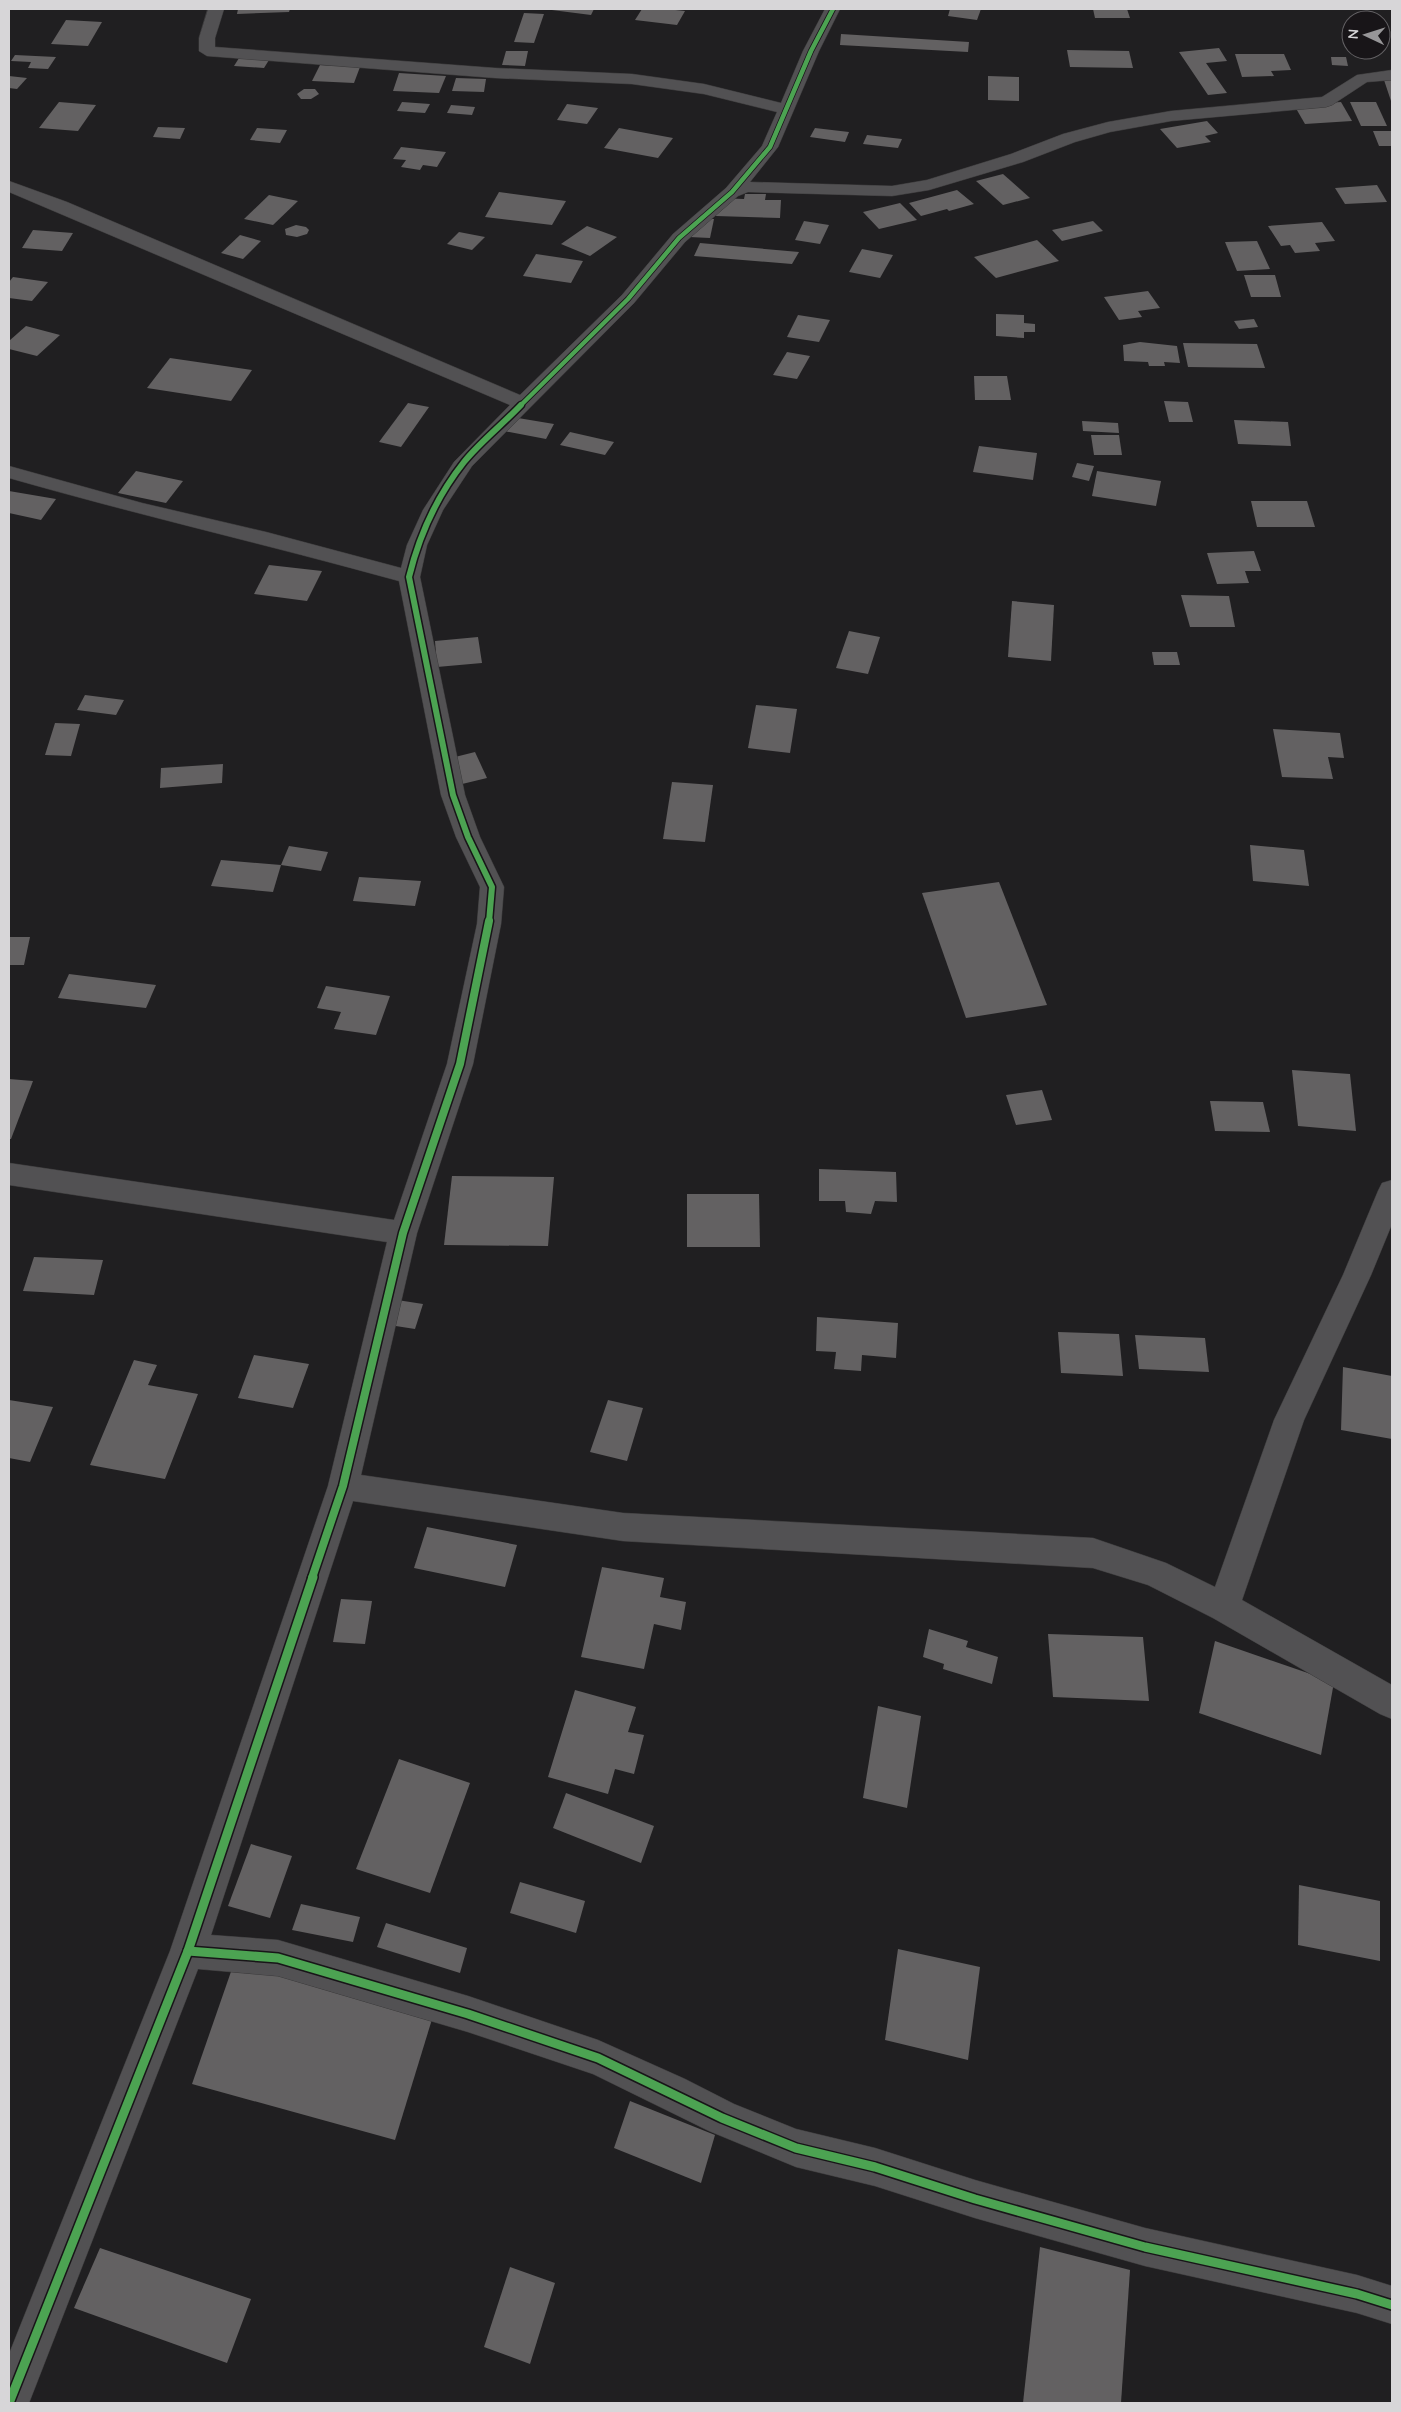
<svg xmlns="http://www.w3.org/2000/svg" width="1401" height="2412" viewBox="0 0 1401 2412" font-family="Quicksand,sans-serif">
  <rect width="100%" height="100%" fill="#201f21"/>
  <g fill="#636162">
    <path d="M238,9H290L289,12L237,14Z"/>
    <path d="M544,9H594L591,15Z"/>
    <path d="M642,9H666L685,11L677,25L635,20Z"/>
    <path d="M950,9H981L977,20L948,16Z"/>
    <path d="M1093,9H1127L1130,18H1095Z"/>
    <path d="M524,13L544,14L534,43L514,42Z"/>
    <path d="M66,20L102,22L88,46L51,44Z"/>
    <path d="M841,34L969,42L968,52L840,45Z"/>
    <path d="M1219,48L1227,61L1206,63L1227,93L1208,95L1179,52Z"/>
    <path d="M1067,50L1129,51L1133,68L1070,67Z"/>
    <path d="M506,51H528L525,66L502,65Z"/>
    <path d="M1235,54H1284L1291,70L1271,71L1274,76L1242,77Z"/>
    <path d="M15,55L56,57L48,69L28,68L31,62L11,61Z"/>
    <path d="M1331,57H1346L1348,66L1332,65Z"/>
    <path d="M239,58L269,60L264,68L234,66Z"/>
    <path d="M320,65L360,67L354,83L312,81Z"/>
    <path d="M399,73L446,76L439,93L393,91Z"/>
    <path d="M9,76L27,78L17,89L9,88Z"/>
    <path d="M988,76L1019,77V101L988,100Z"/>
    <path d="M456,78L486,79L484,92L452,91Z"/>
    <path d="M1384,80H1392V104Z"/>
    <path d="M304,89H315L319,94L311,99H301L297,94Z"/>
    <path d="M59,102L96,105L78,131L39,128Z"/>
    <path d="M402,102L430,104L425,113L397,111Z"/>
    <path d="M1341,102L1352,121L1305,124L1294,105Z"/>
    <path d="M1350,102H1376L1387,126H1361Z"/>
    <path d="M567,104L598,108L587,124L557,120Z"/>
    <path d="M451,105L475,107L472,115L447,113Z"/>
    <path d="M1207,121L1218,133L1205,136L1211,142L1177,148L1160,129Z"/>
    <path d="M158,127L185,128L180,139L153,137Z"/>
    <path d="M257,128L287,130L280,143L250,140Z"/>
    <path d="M619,128L673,138L658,158L604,148Z"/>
    <path d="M815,128L849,132L845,142L810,137Z"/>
    <path d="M1373,131H1392V146H1379Z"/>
    <path d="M867,135L902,139L898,148L863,144Z"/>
    <path d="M401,147L446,152L437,167L423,165L420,170L401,167L406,160L393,159Z"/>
    <path d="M1003,174L1030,198L1003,205L976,181Z"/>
    <path d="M1377,185L1387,202L1345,204L1335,188Z"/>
    <path d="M957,190L974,204L949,211L947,209L921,216L909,203Z"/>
    <path d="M499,192L566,201L552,225L485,217Z"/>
    <path d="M745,194H766L765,200H781L780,218L716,216L718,198L744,199Z"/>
    <path d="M269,195L298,201L273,225L244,219Z"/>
    <path d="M900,203L917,220L879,229L863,212Z"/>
    <path d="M693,218L714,219L710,238L689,237Z"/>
    <path d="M804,221L829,225L820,244L795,240Z"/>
    <path d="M1093,221L1103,231L1062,241L1052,230Z"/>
    <path d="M1322,222L1335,241L1315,243L1320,251L1295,253L1290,245L1281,246L1268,226Z"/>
    <path d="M296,225L306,227L309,230L307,234L297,237L286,235L285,229Z"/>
    <path d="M587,226L617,237L590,256L561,244Z"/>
    <path d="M33,230L73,233L62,251L22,248Z"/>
    <path d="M459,232L485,237L472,250L447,244Z"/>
    <path d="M240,235L261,241L243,259L221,253Z"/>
    <path d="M1037,240L1059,261L996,278L974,257Z"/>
    <path d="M1257,241L1270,269L1237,271L1225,242Z"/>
    <path d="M700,243L799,252L792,264L694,256Z"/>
    <path d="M862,249L893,255L880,278L849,272Z"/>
    <path d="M536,254L583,261L571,283L523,276Z"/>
    <path d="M1244,275H1275L1281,297H1251Z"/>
    <path d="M13,277L48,282L32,301L9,298V282Z"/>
    <path d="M1148,291L1160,308L1138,311L1142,317L1119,320L1104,297Z"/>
    <path d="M996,314L1024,315V323L1035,324V332H1024V338L996,336Z"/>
    <path d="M798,315L830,320L819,342L787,337Z"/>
    <path d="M1254,319L1258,327L1239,329L1234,321Z"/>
    <path d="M26,326L60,335L37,356L9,349V341Z"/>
    <path d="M1140,342L1177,346L1180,363L1164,362L1165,366H1149L1148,362L1124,361L1123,345Z"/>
    <path d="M1183,343L1257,344L1265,368L1188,367Z"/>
    <path d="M787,352L810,356L797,379L773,375Z"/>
    <path d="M170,358L252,370L231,401L147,388Z"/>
    <path d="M974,376H1007L1011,400H975Z"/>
    <path d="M1164,401L1188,402L1193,422H1169Z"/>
    <path d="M408,403L429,407L401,447L379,442Z"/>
    <path d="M512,417L554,424L546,439L504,431Z"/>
    <path d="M1234,420L1288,422L1291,446L1238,444Z"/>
    <path d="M1082,421L1118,423L1119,433L1083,431Z"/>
    <path d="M570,432L614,442L605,455L560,445Z"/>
    <path d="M1091,435H1119L1122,455H1094Z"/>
    <path d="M979,446L1037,453L1033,480L973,472Z"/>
    <path d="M1077,463L1094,466L1089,481L1072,477Z"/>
    <path d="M136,471L183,481L166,503L118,493Z"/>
    <path d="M1097,471L1161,481L1156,506L1092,496Z"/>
    <path d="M9,491L56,499L41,520L9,513Z"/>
    <path d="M1251,501H1307L1315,527H1257Z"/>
    <path d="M1254,551L1261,571H1245L1249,583L1217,584L1207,553Z"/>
    <path d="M269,565L322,571L307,601L254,594Z"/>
    <path d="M1181,595L1229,596L1235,627H1190Z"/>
    <path d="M1012,601L1054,605L1051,661L1008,657Z"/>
    <path d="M849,631L880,637L868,674L836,668Z"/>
    <path d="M478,637L482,663L437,667L435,641Z"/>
    <path d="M1152,652H1177L1180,665H1154Z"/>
    <path d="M85,695L124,700L116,715L77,710Z"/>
    <path d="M756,705L797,709L790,753L748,748Z"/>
    <path d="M55,723L80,724L71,756L45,755Z"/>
    <path d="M1273,729L1340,733L1344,758L1328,757L1333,779L1282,777Z"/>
    <path d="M475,752L487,778L458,785L447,759Z"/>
    <path d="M223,764L222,783L160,788L161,768Z"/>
    <path d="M672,782L713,785L705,842L663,839Z"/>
    <path d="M1250,845L1304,850L1309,886L1253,881Z"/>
    <path d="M289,846L328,852L321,871L281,865Z"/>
    <path d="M221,860L281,865L273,892L211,886Z"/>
    <path d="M359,877L421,881L415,906L353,901Z"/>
    <path d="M999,882L1047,1005L966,1018L922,893Z"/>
    <path d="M9,937H30L24,965H9Z"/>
    <path d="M69,974L156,985L146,1008L58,998Z"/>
    <path d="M326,986L390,996L376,1035L334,1029L341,1012L317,1008Z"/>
    <path d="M1292,1070L1350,1074L1356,1131L1298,1126Z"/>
    <path d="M9,1079L33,1081L11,1139H9Z"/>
    <path d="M1042,1090L1052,1120L1016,1125L1006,1095Z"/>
    <path d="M1210,1101L1263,1102L1270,1132L1215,1131Z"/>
    <path d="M819,1169L896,1172L897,1202L875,1201L871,1214L846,1212L845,1201H819Z"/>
    <path d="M452,1176L554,1177L548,1246L444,1245Z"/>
    <path d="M687,1194H759L760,1247H687Z"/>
    <path d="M34,1257L103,1260L94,1295L23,1291Z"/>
    <path d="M378,1297L423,1304L415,1329L370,1322Z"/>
    <path d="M817,1317L898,1323L896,1358L862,1355L861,1371L834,1369L836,1352L816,1351Z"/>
    <path d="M1058,1332L1119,1334L1123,1376L1061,1373Z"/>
    <path d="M1135,1335L1205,1338L1209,1372L1139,1369Z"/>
    <path d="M254,1355L309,1364L293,1408L238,1398Z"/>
    <path d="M134,1360L157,1365L148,1385L198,1394L165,1479L90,1465Z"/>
    <path d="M1343,1367L1392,1376V1439L1341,1430Z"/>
    <path d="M9,1400L53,1407L30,1462L9,1458Z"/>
    <path d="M608,1400L643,1408L627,1461L590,1452Z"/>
    <path d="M427,1527L517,1545L505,1587L414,1568Z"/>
    <path d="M602,1567L664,1578L660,1597L686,1602L681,1630L654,1624L644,1669L581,1657Z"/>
    <path d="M341,1599L372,1601L365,1644L333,1642Z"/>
    <path d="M929,1629L968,1641L966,1647L998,1657L992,1684L943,1669L944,1664L923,1657Z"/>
    <path d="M1048,1634L1143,1637L1149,1701L1053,1697Z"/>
    <path d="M1215,1641L1334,1682L1321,1755L1199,1713Z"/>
    <path d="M575,1690L636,1707L628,1732L644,1735L634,1774L615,1769L608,1794L548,1777Z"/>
    <path d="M878,1706L921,1716L907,1808L863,1798Z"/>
    <path d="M399,1759L470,1783L430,1893L356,1869Z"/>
    <path d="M566,1793L654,1826L641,1863L553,1828Z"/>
    <path d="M251,1844L292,1856L270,1918L228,1906Z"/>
    <path d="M520,1882L585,1901L576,1933L510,1913Z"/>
    <path d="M1299,1885L1380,1901V1961L1298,1945Z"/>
    <path d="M301,1904L360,1917L353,1942L292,1930Z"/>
    <path d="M386,1923L467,1948L460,1973L377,1947Z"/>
    <path d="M898,1949L980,1967L968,2060L885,2040Z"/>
    <path d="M234,1963L433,2016L395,2140L192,2084Z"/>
    <path d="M630,2101L715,2135L701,2183L614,2148Z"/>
    <path d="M1040,2247L1130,2270L1121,2403H1023Z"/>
    <path d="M100,2248L251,2299L227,2363L74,2308Z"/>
    <path d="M510,2267L555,2283L530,2364L484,2347Z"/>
  </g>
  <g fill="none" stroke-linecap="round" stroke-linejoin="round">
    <g stroke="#3b3a3b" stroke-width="1">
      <path id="street" d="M208,9H224L215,38V47L495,68L632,74L704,84L781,103L803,51L825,9H840L819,51L778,147L750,182L892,186L927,180L1011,154L1063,134L1108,122L1171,111L1322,97L1357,75L1392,70V80L1367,82L1332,105L1326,107L1171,121L1110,132L1075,142L1023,162L929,190L892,196L748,192L738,196L685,242L634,303L472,466L443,510L427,545L420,577L465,795L480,837L504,887L501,924L473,1064L417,1233L361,1475L623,1513L1093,1538L1166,1563L1215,1587L1274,1420L1343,1275L1378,1191L1382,1183L1392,1180V1224L1371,1275L1304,1420L1242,1600L1392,1685V1719L1380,1714L1213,1618L1148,1585L1093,1568L623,1541L353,1501L211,1935L278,1940L468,1996L598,2040L685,2079L734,2104L796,2129L875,2148L975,2180L1145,2228L1357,2275L1392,2286V2324L1357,2313L1145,2266L975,2218L875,2186L796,2167L709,2131L593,2074L468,2032L278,1976L198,1969L29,2403H9V2354L170,1951L328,1486L387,1242L9,1185V1163L394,1220L447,1064L477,924L480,887L456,837L441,795L399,581C269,545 138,515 9,478V466L142,503L266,532L401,568L407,545L423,510L454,462L510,405L9,192V181L67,202L520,395L622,295L673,234L726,188L762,146L777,112L704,94L632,84L495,78L207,56L199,51V38Z"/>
    </g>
    <use href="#street" fill="#525153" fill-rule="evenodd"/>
    <g stroke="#181518" stroke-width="6">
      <path id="cycleway-far3" d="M520,406L628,299L679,238L732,192L770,147L811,51L833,9"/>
    </g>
    <g stroke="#181518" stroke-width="9">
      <path id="cycleway-far2" d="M489,922L492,887L468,837L453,795L409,577C419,536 437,496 464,462C480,442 503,424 521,405"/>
    </g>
    <g stroke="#181518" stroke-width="11">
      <path id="cycleway-far1" d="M312,1578L343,1486L403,1233L460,1064L489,921"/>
    </g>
    <g stroke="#181518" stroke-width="12">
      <g id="cycleway">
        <path d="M188,1951L278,1958L468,2014L598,2058L722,2118L796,2148L875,2167L975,2199L1145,2247L1357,2294L1392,2305"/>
        <path d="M9,2403L188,1951L313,1577"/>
      </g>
    </g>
    <use href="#cycleway-far3" stroke="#4ca352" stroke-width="4.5"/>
    <use href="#cycleway-far2" stroke="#4ca352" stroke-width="6"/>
    <use href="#cycleway-far1" stroke="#4ca352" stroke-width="8"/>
    <use href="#cycleway" stroke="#4ca352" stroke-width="9"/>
  </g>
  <rect width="1401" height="2412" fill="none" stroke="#d7d6d8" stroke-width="20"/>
  <g transform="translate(1366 35) rotate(274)"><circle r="24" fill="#181518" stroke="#646265"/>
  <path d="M0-4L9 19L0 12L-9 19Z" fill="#979698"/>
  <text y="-8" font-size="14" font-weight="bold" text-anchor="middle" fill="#d7d6d8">N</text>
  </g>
</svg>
